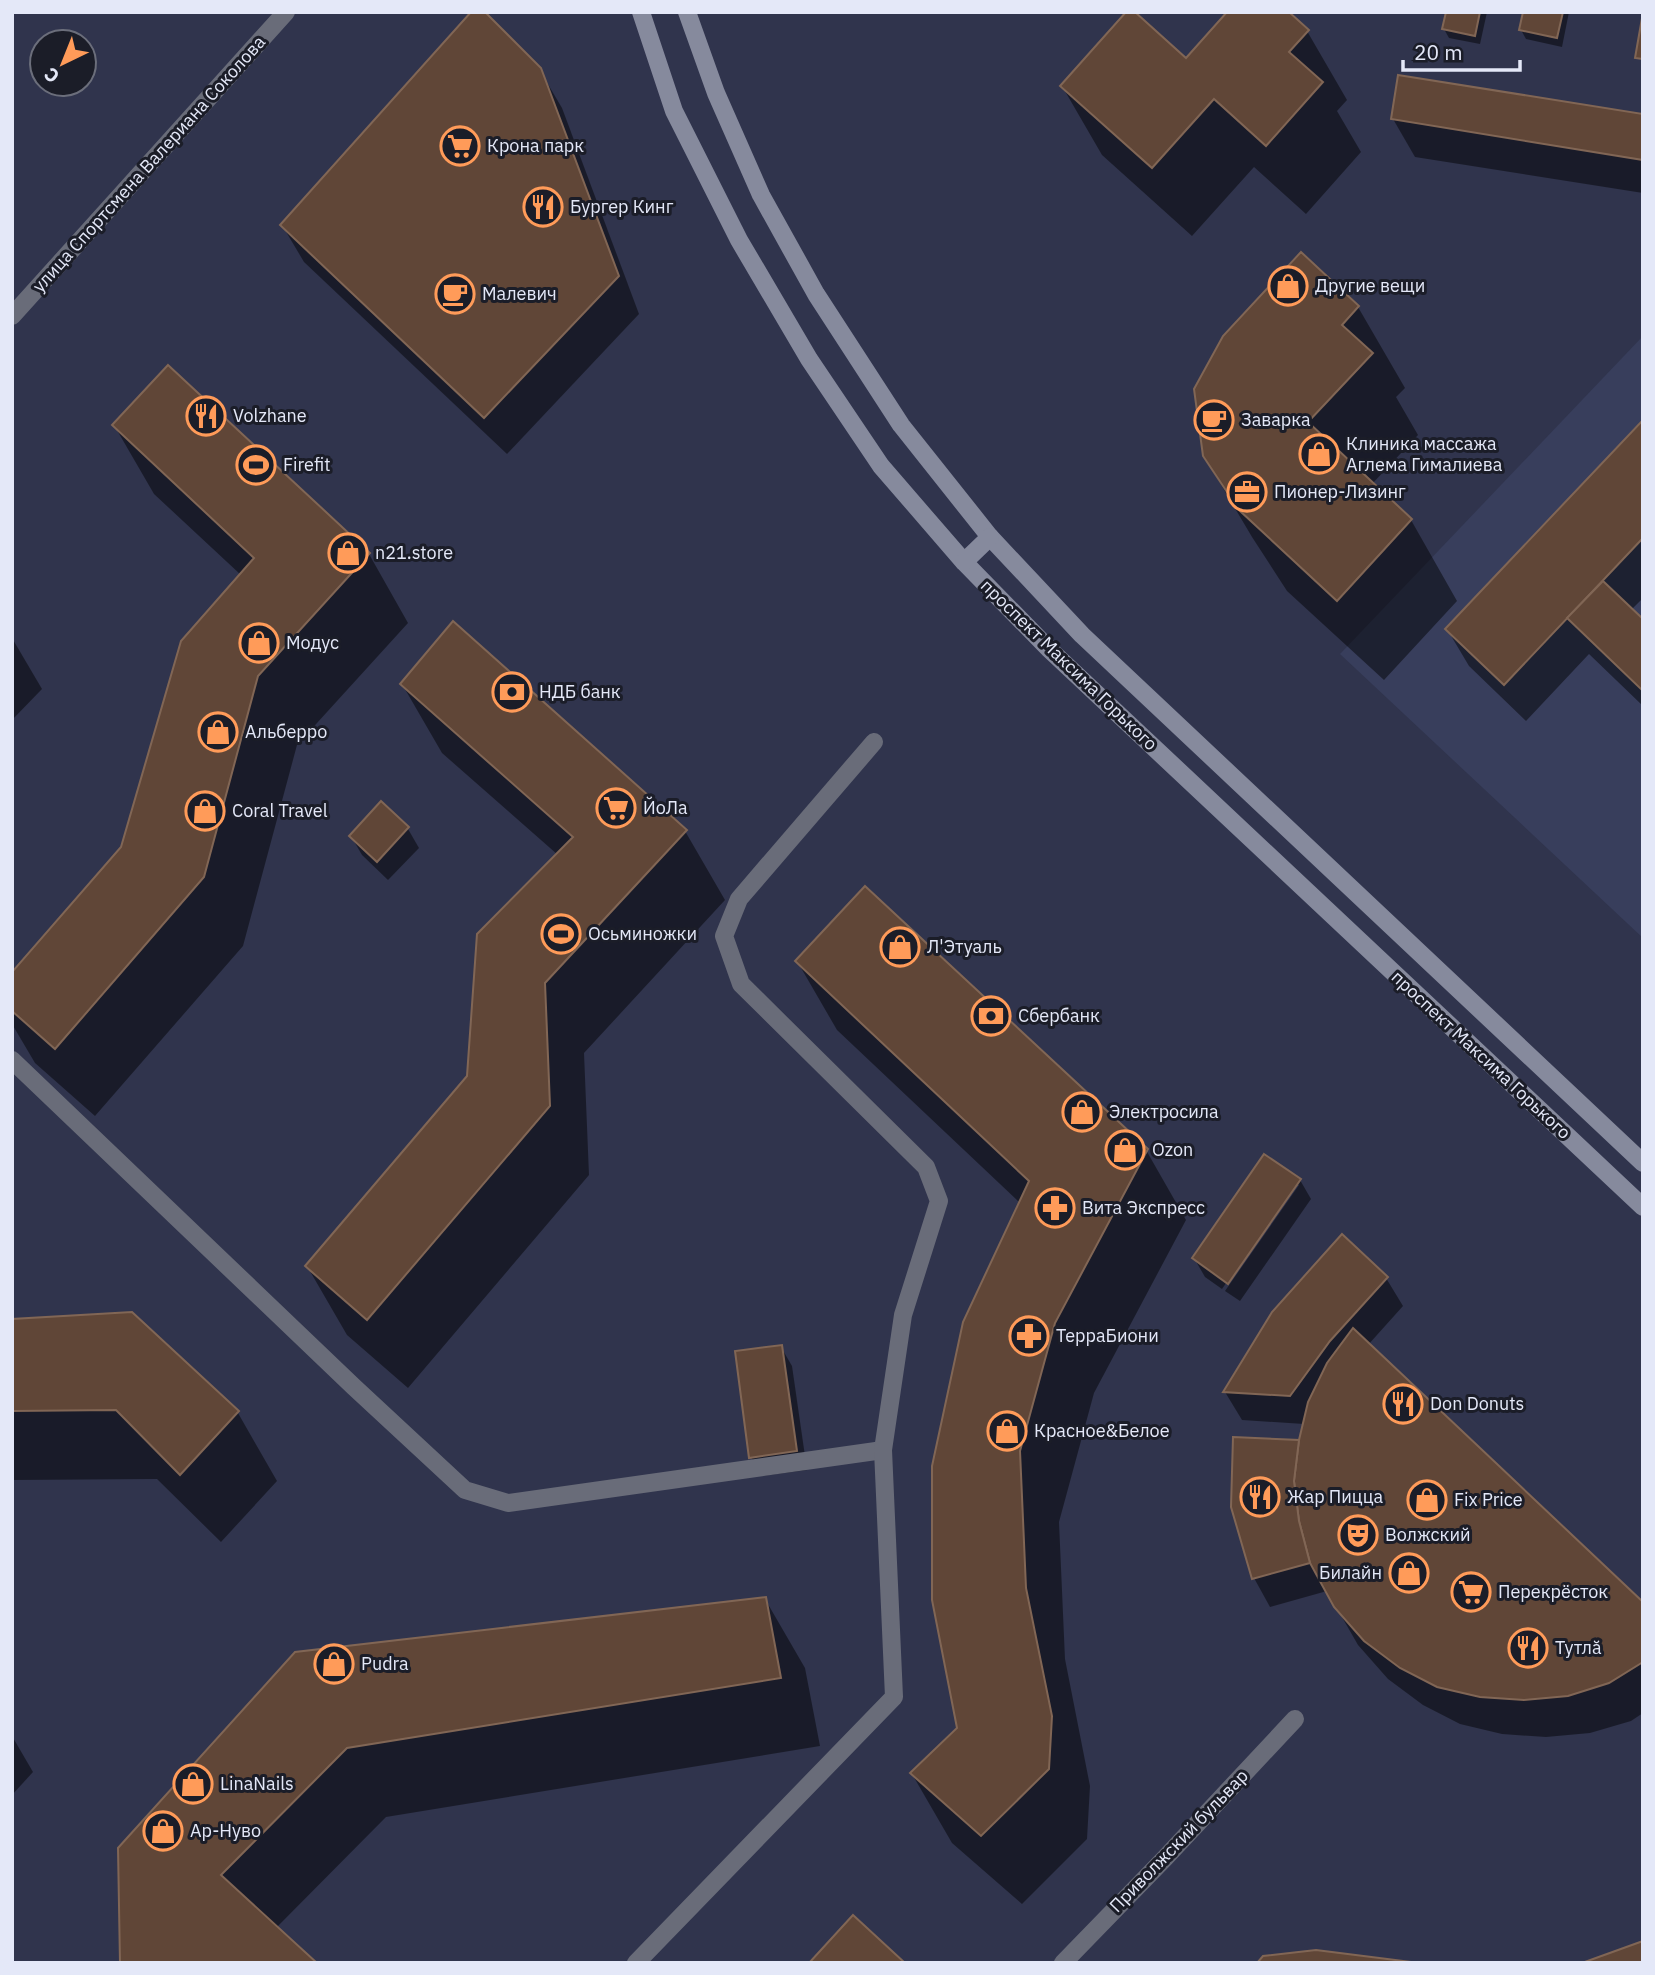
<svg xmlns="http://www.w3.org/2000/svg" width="1655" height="1975" viewBox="0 0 1655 1975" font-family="'IBM Plex Sans',sans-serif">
  <rect width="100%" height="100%" fill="#30344d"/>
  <path fill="#383e5c" d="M1643,336V938L1340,654Z"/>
  <g fill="#0007">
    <path d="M1448,12H1487L1480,44L1449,38L1444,29Z"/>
    <path d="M1525,12H1569L1562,47L1526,39L1521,30Z"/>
    <path d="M1307,31L1347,100L1337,111L1361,152L1306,214L1254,167L1192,236L1102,155L1062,86L1186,60Z"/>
    <path d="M539,69L562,108L639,314L507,454L304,262L282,225Z"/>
    <path d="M1643,116V193L1415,157L1393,119Z"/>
    <path d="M1301,255L1358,307L1405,388L1396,397L1418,435L1372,484L1411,520L1457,601L1384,680L1287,591L1252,537L1204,456Z"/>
    <path d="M1643,422V598L1631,610L1643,622V706L1589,654L1526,721L1469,666L1447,629Z"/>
    <path d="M114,425L369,554L408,623L297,745L243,946L95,1116L35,1063L12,1024V975L122,847L241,575L154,494Z"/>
    <path d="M12,638L42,689L12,720Z"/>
    <path d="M402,684L685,831L725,900L584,1053L589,1175L408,1388L347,1335L307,1266L469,1076L558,855L442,753Z"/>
    <path d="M381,804L408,829L419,848L388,880L362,855L351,836Z"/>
    <path d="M797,961L1146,1150L1186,1220L1094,1393L1059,1522L1065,1659L1090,1786L1087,1839L1022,1904L952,1843L912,1774L959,1728L1020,1203L837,1030Z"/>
    <path d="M1300,1180L1311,1199L1240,1301L1225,1291L1299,1185H1294L1222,1289L1205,1277L1194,1258Z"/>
    <path d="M1386,1278L1403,1306L1368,1345L1643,1605V1713L1631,1721L1590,1733L1546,1737L1502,1734L1460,1724L1423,1705L1388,1679L1358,1645L1327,1591L1270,1607L1254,1578L1304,1424L1242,1420L1225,1392Z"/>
    <path d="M132,1314L238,1413L277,1481L221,1542L157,1479L12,1480V1321Z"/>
    <path d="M781,1347L792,1366L807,1470L762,1476L751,1457Z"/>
    <path d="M765,1599L805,1668L820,1746L386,1817L276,1928L122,1963L296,1654Z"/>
    <path d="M12,1736L33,1772L12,1795Z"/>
  </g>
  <g fill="#604637" stroke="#816655" stroke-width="2">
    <path d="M471,12H485L541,68L619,276L484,418L280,225Z"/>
    <path d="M1126,12H1135L1186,58L1227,12H1289L1309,30L1289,52L1323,82L1266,146L1214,99L1152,168L1060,86Z"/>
    <path d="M1446,12H1480L1475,36L1442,29Z"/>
    <path d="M1523,12H1563L1557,38L1519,30Z"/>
    <path d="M1642,18H1643V59L1635,58Z"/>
    <path d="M1398,75L1643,114V160L1391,119Z"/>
    <path d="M1301,252L1359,306L1342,325L1373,353L1308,422L1412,519L1337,601L1239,510L1203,456L1194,389L1223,336Z"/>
    <path d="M168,365L370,553L258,676L204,877L55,1049L12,1011V972L121,847L181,641L254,558L112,425Z"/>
    <path d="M1643,420V538L1504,685L1445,629Z"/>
    <path d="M1603,581L1643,619V691L1567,618Z"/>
    <path d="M453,621L687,830L545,983L550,1106L367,1320L305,1266L467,1076L477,934L573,837L400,684Z"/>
    <path d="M381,801L409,827L377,862L349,836Z"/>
    <path d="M865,886L1148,1149L1055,1323L1020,1451L1026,1588L1052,1716L1049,1769L981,1836L910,1773L957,1728L932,1600V1466L963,1322L1029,1181L795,961Z"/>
    <path d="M1264,1154L1301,1179L1228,1284L1192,1258Z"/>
    <path d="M1342,1234L1388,1277L1330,1341L1290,1396L1223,1392L1272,1312Z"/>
    <path d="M132,1312L239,1411L180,1475L116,1410L12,1411V1319Z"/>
    <path d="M1353,1328L1643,1602V1662L1609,1683L1568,1696L1524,1700L1480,1697L1437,1687L1400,1668L1364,1641L1334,1607L1310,1563L1299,1521L1294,1481L1299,1440L1308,1402L1327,1363Z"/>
    <path d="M782,1345L797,1451L749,1458L735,1351Z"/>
    <path d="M1233,1437L1299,1440L1294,1481L1299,1521L1310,1563L1252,1579L1231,1507Z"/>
    <path d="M766,1597L781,1678L347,1748L221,1875L317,1963H120L118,1848L295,1652Z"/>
    <path d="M853,1915L905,1963H809Z"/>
    <path d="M1643,1941V1963H1582Z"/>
    <path d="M1316,1950L1419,1963H1257L1263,1956Z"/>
  </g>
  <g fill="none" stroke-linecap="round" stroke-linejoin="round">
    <g stroke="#696c79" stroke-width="18">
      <path d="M12,316L286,12"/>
      <path d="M12,1060L354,1387L465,1490L508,1503L883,1450"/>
      <path d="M636,1963L894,1697L883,1450L903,1315L939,1201L926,1167L741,984L724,936L739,899L874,742"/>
      <path d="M1063,1963L1166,1857L1295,1719"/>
    </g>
    <g stroke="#868a9d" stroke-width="18">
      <path d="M641,12L674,111L739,240L809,359L881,466L964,562L1049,649L1643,1207"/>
      <path d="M687,12L716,93L761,195L816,294L901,425L990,537L1082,635L1643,1163"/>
      <path d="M964,562L990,537"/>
    </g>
  </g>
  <defs>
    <g id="supermarket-ring" transform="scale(2.0125)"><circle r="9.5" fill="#1b1d28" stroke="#ff9b59" stroke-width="1.5"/><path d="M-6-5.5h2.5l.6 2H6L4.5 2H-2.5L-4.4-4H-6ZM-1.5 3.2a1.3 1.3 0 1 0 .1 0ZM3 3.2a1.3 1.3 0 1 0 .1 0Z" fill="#ff9b59"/></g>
    <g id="restaurant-ring" transform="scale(2.0125)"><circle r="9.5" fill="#1b1d28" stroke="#ff9b59" stroke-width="1.5"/><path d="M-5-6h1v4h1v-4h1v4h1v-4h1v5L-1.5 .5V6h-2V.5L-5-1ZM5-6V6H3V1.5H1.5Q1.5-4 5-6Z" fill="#ff9b59"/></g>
    <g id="shop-ring" transform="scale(2.0125)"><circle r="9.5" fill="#1b1d28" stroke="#ff9b59" stroke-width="1.5"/><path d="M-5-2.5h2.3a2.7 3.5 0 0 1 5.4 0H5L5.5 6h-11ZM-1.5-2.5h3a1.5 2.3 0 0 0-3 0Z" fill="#ff9b59"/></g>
    <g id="cafe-ring" transform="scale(2.0125)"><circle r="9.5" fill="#1b1d28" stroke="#ff9b59" stroke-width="1.5"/><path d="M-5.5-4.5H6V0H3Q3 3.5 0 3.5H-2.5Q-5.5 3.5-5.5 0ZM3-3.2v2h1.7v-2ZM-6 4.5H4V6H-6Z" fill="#ff9b59"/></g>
    <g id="stadium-ring" transform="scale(2.0125)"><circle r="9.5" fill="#1b1d28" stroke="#ff9b59" stroke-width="1.5"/><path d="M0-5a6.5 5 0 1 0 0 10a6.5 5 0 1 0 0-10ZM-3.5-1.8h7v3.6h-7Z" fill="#ff9b59"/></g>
    <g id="office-ring" transform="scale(2.0125)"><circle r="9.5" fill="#1b1d28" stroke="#ff9b59" stroke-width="1.5"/><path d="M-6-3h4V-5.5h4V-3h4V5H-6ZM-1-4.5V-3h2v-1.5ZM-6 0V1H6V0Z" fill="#ff9b59"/></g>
    <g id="bank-ring" transform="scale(2.0125)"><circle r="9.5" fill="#1b1d28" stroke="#ff9b59" stroke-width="1.5"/><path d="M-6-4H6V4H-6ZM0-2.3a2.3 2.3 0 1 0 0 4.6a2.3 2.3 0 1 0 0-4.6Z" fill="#ff9b59"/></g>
    <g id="pharmacy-ring" transform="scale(2.0125)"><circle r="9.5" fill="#1b1d28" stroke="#ff9b59" stroke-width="1.5"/><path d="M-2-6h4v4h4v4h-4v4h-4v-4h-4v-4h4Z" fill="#ff9b59"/></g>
    <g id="theatre-ring" transform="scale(2.0125)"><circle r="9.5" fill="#1b1d28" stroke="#ff9b59" stroke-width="1.5"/><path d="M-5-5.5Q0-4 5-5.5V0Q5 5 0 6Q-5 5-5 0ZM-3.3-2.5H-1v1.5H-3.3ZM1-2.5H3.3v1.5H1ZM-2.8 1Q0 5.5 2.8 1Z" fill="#ff9b59"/></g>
  </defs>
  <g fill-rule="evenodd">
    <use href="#supermarket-ring" x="460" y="146"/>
    <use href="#restaurant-ring" x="543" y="207"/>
    <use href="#shop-ring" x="1288" y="286"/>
    <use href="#cafe-ring" x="455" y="294"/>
    <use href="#restaurant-ring" x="206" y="416"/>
    <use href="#cafe-ring" x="1214" y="420"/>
    <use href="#shop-ring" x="1319" y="454"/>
    <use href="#stadium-ring" x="256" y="465"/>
    <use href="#office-ring" x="1247" y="492"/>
    <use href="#shop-ring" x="348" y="553"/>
    <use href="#shop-ring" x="259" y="643"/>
    <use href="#bank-ring" x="512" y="692"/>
    <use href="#shop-ring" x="218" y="732"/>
    <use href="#supermarket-ring" x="616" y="808"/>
    <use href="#shop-ring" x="205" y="811"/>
    <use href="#stadium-ring" x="561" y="934"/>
    <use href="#shop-ring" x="900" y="947"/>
    <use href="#bank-ring" x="991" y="1016"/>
    <use href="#shop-ring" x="1082" y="1112"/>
    <use href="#shop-ring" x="1125" y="1150"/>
    <use href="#pharmacy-ring" x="1055" y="1208"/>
    <use href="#pharmacy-ring" x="1029" y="1336"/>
    <use href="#restaurant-ring" x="1403" y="1404"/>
    <use href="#shop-ring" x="1007" y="1431"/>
    <use href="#restaurant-ring" x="1260" y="1497"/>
    <use href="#shop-ring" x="1427" y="1500"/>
    <use href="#theatre-ring" x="1358" y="1535"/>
    <use href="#shop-ring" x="1409" y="1573"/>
    <use href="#supermarket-ring" x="1471" y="1592"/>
    <use href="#restaurant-ring" x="1528" y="1648"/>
    <use href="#shop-ring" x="334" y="1664"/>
    <use href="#shop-ring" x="193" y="1784"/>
    <use href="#shop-ring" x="163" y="1831"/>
  </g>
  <g text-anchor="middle" stroke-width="6" stroke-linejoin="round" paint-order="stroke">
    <g font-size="18" fill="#e4e8f8" stroke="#1b1d28" text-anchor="start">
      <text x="487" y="152">Крона парк</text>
      <text x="570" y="213">Бургер Кинг</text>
      <text x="1315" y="292">Другие вещи</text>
      <text x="482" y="300">Малевич</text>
      <text x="233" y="422">Volzhane</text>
      <text x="1241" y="426">Заварка</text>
      <text x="1346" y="450">Клиника массажа<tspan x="1346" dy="21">Аглема Гималиева</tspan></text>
      <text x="283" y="471">Firefit</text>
      <text x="1274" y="498">Пионер-Лизинг</text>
      <text x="375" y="559">n21.store</text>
      <text x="286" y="649">Модус</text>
      <text x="539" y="698">НДБ банк</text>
      <text x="245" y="738">Альберро</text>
      <text x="643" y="814">ЙоЛа</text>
      <text x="232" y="817">Coral Travel</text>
      <text x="588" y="940">Осьминожки</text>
      <text x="927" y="953">Л'Этуаль</text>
      <text x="1018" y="1022">Сбербанк</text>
      <text x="1109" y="1118">Электросила</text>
      <text x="1152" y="1156">Ozon</text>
      <text x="1082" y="1214">Вита Экспресс</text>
      <text x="1056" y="1342">ТерраБиони</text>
      <text x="1430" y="1410">Don Donuts</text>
      <text x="1034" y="1437">Красное&amp;Белое</text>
      <text x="1287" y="1503">Жар Пицца</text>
      <text x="1454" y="1506">Fix Price</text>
      <text x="1385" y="1541">Волжский</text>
      <text x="1382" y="1579" text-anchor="end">Билайн</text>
      <text x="1498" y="1598">Перекрёсток</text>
      <text x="1555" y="1654">Тутлӑ</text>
      <text x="361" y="1670">Pudra</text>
      <text x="220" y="1790">LinaNails</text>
      <text x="190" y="1837">Ар-Нуво</text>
    </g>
    <g font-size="18" fill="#e4e8f8" stroke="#1b1d28">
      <text transform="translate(149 164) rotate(-48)" y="6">улица Спортсмена Валериана Соколова</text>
      <text transform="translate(1069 665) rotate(44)" y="6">проспект Максима Горького</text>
      <text transform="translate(1481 1055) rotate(43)" y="6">проспект Максима Горького</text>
      <text transform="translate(1179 1841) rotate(-46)" y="6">Приволжский бульвар</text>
    </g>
  </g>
  <rect width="1655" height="1975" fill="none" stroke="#e4e8f8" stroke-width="28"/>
  <g transform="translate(63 63) rotate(223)"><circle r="33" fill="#1b1d28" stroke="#6b6e7b" stroke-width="2"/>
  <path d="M0-5L12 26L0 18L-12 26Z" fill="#ff9b59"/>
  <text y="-10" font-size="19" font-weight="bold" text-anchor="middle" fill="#e4e8f8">С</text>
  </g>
  <path d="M1403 60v10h117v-10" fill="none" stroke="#e4e8f8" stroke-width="3.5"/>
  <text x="1414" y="60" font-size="21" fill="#e4e8f8" stroke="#1b1d28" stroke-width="5" paint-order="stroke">20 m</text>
</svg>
